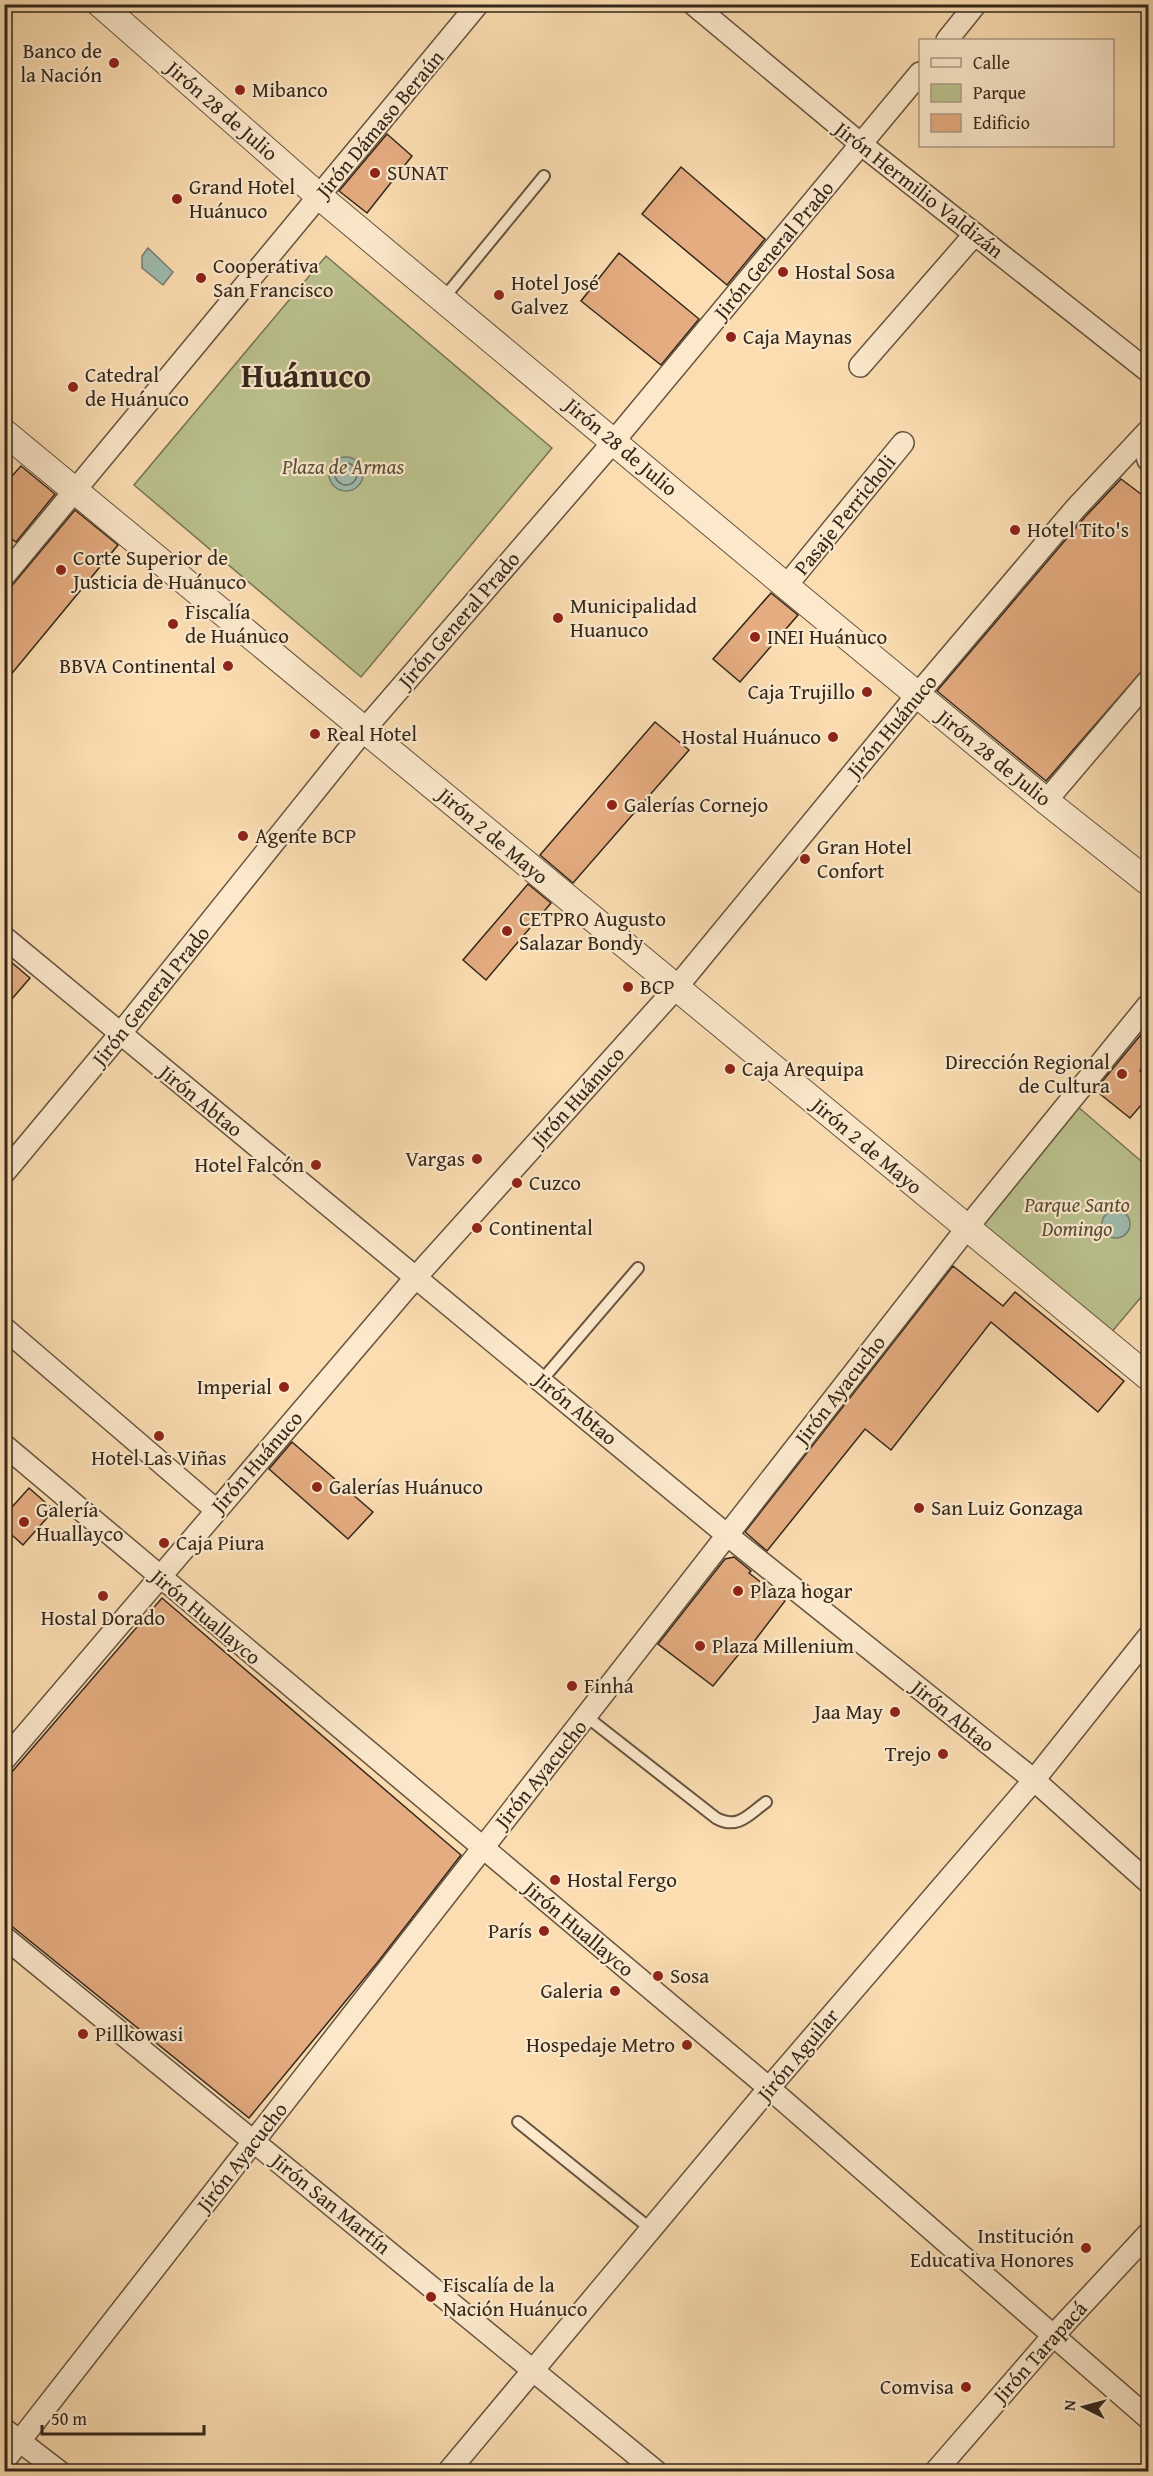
<svg xmlns="http://www.w3.org/2000/svg" width="1153" height="2476" viewBox="0 0 1153 2476" font-family="'Gentium Book Plus',serif">
  <rect width="100%" height="100%" fill="#fbddb1"/>
  <filter id="stains"><feTurbulence type="fractalNoise" baseFrequency=".00333" numOctaves="4"/><feColorMatrix values="0 0 0 0 .2 0 0 0 0 .09 0 0 0 0 .02 0 0 0 .5 -.17"/></filter>
  <radialGradient id="worn" r=".72"><stop offset=".6" stop-color="#630" stop-opacity="0"/><stop offset="1" stop-color="#630" stop-opacity=".3"/></radialGradient>
  <g fill="#bbc28e" stroke="#777454" stroke-width="1.5">
    <path d="M326,256L552,448L361,677L134,485Z"/>
    <path d="M1077,1106L1148,1167V1289L1110,1334L979,1227Z"/>
  </g>
  <g fill="#9fbbaf" stroke="#748074" stroke-width="1.5">
    <path d="M148,248L173,272L163,285L142,268V256Z"/>
    <circle cx="346" cy="474" r="17"/>
    <circle cx="1116" cy="1224" r="14"/>
  </g>
  <g fill="none" stroke-linecap="round" stroke-linejoin="round">
    <circle stroke="#697165" stroke-width="1.5" cx="346" cy="474" r="11"/>
  </g>
  <g fill="#e5ac81" stroke="#33271b" stroke-width="1.5">
    <path d="M387,134L412,156L367,213L339,191Z"/>
    <path d="M681,167L765,239L727,285L642,214Z"/>
    <path d="M619,253L699,319L661,365L581,301Z"/>
    <path d="M21,466L55,494L16,542L4,533V485Z"/>
    <path d="M1121,479L1149,500V663L1046,781L937,691L1085,517Z"/>
    <path d="M75,510L118,545L4,683V595Z"/>
    <path d="M771,593L798,615L740,682L713,659Z"/>
    <path d="M655,722L689,750L573,883L540,855Z"/>
    <path d="M528,884L551,903L486,980L463,960Z"/>
    <path d="M4,956L30,978L4,1008Z"/>
    <path d="M1144,1031L1149,1035V1060L1140,1071L1149,1078V1096L1130,1118L1095,1090Z"/>
    <path d="M953,1266L1003,1306L1015,1292L1124,1381L1098,1412L991,1322L891,1450L865,1429L767,1551L745,1532Z"/>
    <path d="M292,1442L373,1512L348,1539L269,1469Z"/>
    <path d="M29,1488L54,1510L23,1545L4,1528V1516Z"/>
    <path d="M734,1557L751,1571L749,1573L785,1601L746,1652L743,1649L713,1686L658,1644L725,1559Z"/>
    <path d="M162,1598L461,1855L377,1963L249,2118L4,1920V1781Z"/>
  </g>
  <g fill="none" stroke-linecap="round" stroke-linejoin="round">
    <g stroke="#655440" stroke-width="14">
      <g id="service">
        <path d="M443,299L544,176"/>
        <path d="M542,1380L638,1268"/>
        <path d="M587,1717L716,1818C738,1830 748,1815 766,1802"/>
        <path d="M518,2122L652,2230"/>
      </g>
    </g>
    <g stroke="#655440" stroke-width="24">
      <g id="minor">
        <path d="M693,4L862,145L1148,371"/>
        <path d="M947,40L976,4"/>
        <path d="M860,366L975,234"/>
        <path d="M1148,435L1145,448L1148,460"/>
        <path d="M4,576L478,4"/>
        <path d="M786,586L903,443"/>
        <path d="M1046,801L1148,681"/>
        <path d="M4,937L727,1535L1034,1780L1148,1882"/>
        <path d="M4,1173L120,1034L364,730L614,441L920,73"/>
        <path d="M4,1328L216,1510"/>
        <path d="M4,1445L769,2088L1148,2418"/>
        <path d="M4,1760L416,1277L676,988L918,694L1075,509L1148,431"/>
        <path d="M4,1937L657,2472"/>
        <path d="M4,2429L60,2472"/>
        <path d="M4,2461L967,1228L1148,1005"/>
        <path d="M448,2472L769,2088L1034,1780L1148,1637"/>
        <path d="M935,2472L1052,2337L1148,2234"/>
      </g>
    </g>
    <g stroke="#655440" stroke-width="28">
      <g id="tertiary">
        <path d="M100,4L320,197L786,586L1046,801L1148,882"/>
        <path d="M4,432L1148,1377"/>
      </g>
    </g>
    <use href="#service" stroke="#fce9cc" stroke-width="10"/>
    <use href="#minor" stroke="#fce9cc" stroke-width="21"/>
    <use href="#tertiary" stroke="#fce9cc" stroke-width="26"/>
  </g>
  <g fill="#8f2418" stroke="#fce9cc" stroke-width="2">
    <circle cx="114" cy="63" r="6"/>
    <circle cx="240" cy="90" r="6"/>
    <circle cx="375" cy="173" r="6"/>
    <circle cx="177" cy="199" r="6"/>
    <circle cx="783" cy="272" r="6"/>
    <circle cx="201" cy="278" r="6"/>
    <circle cx="499" cy="295" r="6"/>
    <circle cx="731" cy="337" r="6"/>
    <circle cx="73" cy="387" r="6"/>
    <circle cx="1015" cy="530" r="6"/>
    <circle cx="61" cy="570" r="6"/>
    <circle cx="558" cy="618" r="6"/>
    <circle cx="173" cy="624" r="6"/>
    <circle cx="755" cy="637" r="6"/>
    <circle cx="228" cy="666" r="6"/>
    <circle cx="867" cy="692" r="6"/>
    <circle cx="315" cy="734" r="6"/>
    <circle cx="833" cy="737" r="6"/>
    <circle cx="612" cy="805" r="6"/>
    <circle cx="243" cy="836" r="6"/>
    <circle cx="805" cy="859" r="6"/>
    <circle cx="507" cy="931" r="6"/>
    <circle cx="628" cy="987" r="6"/>
    <circle cx="730" cy="1069" r="6"/>
    <circle cx="1122" cy="1074" r="6"/>
    <circle cx="477" cy="1159" r="6"/>
    <circle cx="316" cy="1165" r="6"/>
    <circle cx="517" cy="1183" r="6"/>
    <circle cx="477" cy="1228" r="6"/>
    <circle cx="284" cy="1387" r="6"/>
    <circle cx="159" cy="1436" r="6"/>
    <circle cx="317" cy="1487" r="6"/>
    <circle cx="919" cy="1508" r="6"/>
    <circle cx="24" cy="1522" r="6"/>
    <circle cx="164" cy="1543" r="6"/>
    <circle cx="738" cy="1591" r="6"/>
    <circle cx="103" cy="1596" r="6"/>
    <circle cx="700" cy="1646" r="6"/>
    <circle cx="572" cy="1686" r="6"/>
    <circle cx="895" cy="1712" r="6"/>
    <circle cx="943" cy="1754" r="6"/>
    <circle cx="555" cy="1880" r="6"/>
    <circle cx="544" cy="1931" r="6"/>
    <circle cx="658" cy="1976" r="6"/>
    <circle cx="615" cy="1991" r="6"/>
    <circle cx="83" cy="2034" r="6"/>
    <circle cx="687" cy="2045" r="6"/>
    <circle cx="1086" cy="2248" r="6"/>
    <circle cx="431" cy="2297" r="6"/>
    <circle cx="966" cy="2387" r="6"/>
  </g>
  <g text-anchor="middle" stroke-width="4.5" stroke-linejoin="round" paint-order="stroke">
    <g font-size="21" fill="#33271b" stroke="#fce9cc" text-anchor="start">
      <text x="102" y="58" text-anchor="end">Banco de<tspan x="102" dy="24">la Nación</tspan></text>
      <text x="252" y="97">Mibanco</text>
      <text x="387" y="180">SUNAT</text>
      <text x="189" y="194">Grand Hotel<tspan x="189" dy="24">Huánuco</tspan></text>
      <text x="213" y="273">Cooperativa<tspan x="213" dy="24">San Francisco</tspan></text>
      <text x="795" y="279">Hostal Sosa</text>
      <text x="511" y="290">Hotel José<tspan x="511" dy="24">Galvez</tspan></text>
      <text x="743" y="344">Caja Maynas</text>
      <text x="85" y="382">Catedral<tspan x="85" dy="24">de Huánuco</tspan></text>
      <text x="1027" y="537">Hotel Tito's</text>
      <text x="73" y="565">Corte Superior de<tspan x="73" dy="24">Justicia de Huánuco</tspan></text>
      <text x="570" y="613">Municipalidad<tspan x="570" dy="24">Huanuco</tspan></text>
      <text x="185" y="619">Fiscalía<tspan x="185" dy="24">de Huánuco</tspan></text>
      <text x="767" y="644">INEI Huánuco</text>
      <text x="216" y="673" text-anchor="end">BBVA Continental</text>
      <text x="855" y="699" text-anchor="end">Caja Trujillo</text>
      <text x="327" y="741">Real Hotel</text>
      <text x="821" y="744" text-anchor="end">Hostal Huánuco</text>
      <text x="624" y="812">Galerías Cornejo</text>
      <text x="255" y="843">Agente BCP</text>
      <text x="817" y="854">Gran Hotel<tspan x="817" dy="24">Confort</tspan></text>
      <text x="519" y="926">CETPRO Augusto<tspan x="519" dy="24">Salazar Bondy</tspan></text>
      <text x="640" y="994">BCP</text>
      <text x="1110" y="1069" text-anchor="end">Dirección Regional<tspan x="1110" dy="24">de Cultura</tspan></text>
      <text x="742" y="1076">Caja Arequipa</text>
      <text x="465" y="1166" text-anchor="end">Vargas</text>
      <text x="304" y="1172" text-anchor="end">Hotel Falcón</text>
      <text x="529" y="1190">Cuzco</text>
      <text x="489" y="1235">Continental</text>
      <text x="272" y="1394" text-anchor="end">Imperial</text>
      <text x="159" y="1465" text-anchor="middle">Hotel Las Viñas</text>
      <text x="329" y="1494">Galerías Huánuco</text>
      <text x="931" y="1515">San Luiz Gonzaga</text>
      <text x="36" y="1517">Galería<tspan x="36" dy="24">Huallayco</tspan></text>
      <text x="176" y="1550">Caja Piura</text>
      <text x="750" y="1598">Plaza hogar</text>
      <text x="103" y="1625" text-anchor="middle">Hostal Dorado</text>
      <text x="712" y="1653">Plaza Millenium</text>
      <text x="584" y="1693">Finha</text>
      <text x="883" y="1719" text-anchor="end">Jaa May</text>
      <text x="931" y="1761" text-anchor="end">Trejo</text>
      <text x="567" y="1887">Hostal Fergo</text>
      <text x="532" y="1938" text-anchor="end">París</text>
      <text x="670" y="1983">Sosa</text>
      <text x="603" y="1998" text-anchor="end">Galeria</text>
      <text x="95" y="2041">Pillkowasi</text>
      <text x="675" y="2052" text-anchor="end">Hospedaje Metro</text>
      <text x="1074" y="2243" text-anchor="end">Institución<tspan x="1074" dy="24">Educativa Honores</tspan></text>
      <text x="443" y="2292">Fiscalía de la<tspan x="443" dy="24">Nación Huánuco</tspan></text>
      <text x="954" y="2394" text-anchor="end">Comvisa</text>
    </g>
    <g font-size="21" fill="#33271b" stroke="#fce9cc">
      <text transform="translate(222 111) rotate(41)" y="7">Jirón 28 de Julio</text>
      <text transform="translate(380 124) rotate(-50)" y="7">Jirón Dámaso Beraún</text>
      <text transform="translate(919 190) rotate(38)" y="7">Jirón Hermilio Valdizán</text>
      <text transform="translate(774 250) rotate(-50)" y="7">Jirón General Prado</text>
      <text transform="translate(621 447) rotate(40)" y="7">Jirón 28 de Julio</text>
      <text transform="translate(845 515) rotate(-51)" y="7">Pasaje Perricholi</text>
      <text transform="translate(459 620) rotate(-49)" y="7">Jirón General Prado</text>
      <text transform="translate(892 726) rotate(-50)" y="7">Jirón Huánuco</text>
      <text transform="translate(994 758) rotate(39)" y="7">Jirón 28 de Julio</text>
      <text transform="translate(493 836) rotate(40)" y="7">Jirón 2 de Mayo</text>
      <text transform="translate(151 996) rotate(-51)" y="7">Jirón General Prado</text>
      <text transform="translate(578 1097) rotate(-48)" y="7">Jirón Huánuco</text>
      <text transform="translate(201 1101) rotate(39)" y="7">Jirón Abtao</text>
      <text transform="translate(867 1146) rotate(40)" y="7">Jirón 2 de Mayo</text>
      <text transform="translate(840 1390) rotate(-52)" y="7">Jirón Ayacucho</text>
      <text transform="translate(576 1409) rotate(40)" y="7">Jirón Abtao</text>
      <text transform="translate(257 1462) rotate(-49)" y="7">Jirón Huánuco</text>
      <text transform="translate(206 1617) rotate(40)" y="7">Jirón Huallayco</text>
      <text transform="translate(953 1716) rotate(39)" y="7">Jirón Abtao</text>
      <text transform="translate(541 1774) rotate(-51)" y="7">Jirón Ayacucho</text>
      <text transform="translate(579 1929) rotate(40)" y="7">Jirón Huallayco</text>
      <text transform="translate(798 2055) rotate(-50)" y="7">Jirón Aguilar</text>
      <text transform="translate(242 2157) rotate(-52)" y="7">Jirón Ayacucho</text>
      <text transform="translate(331 2204) rotate(39)" y="7">Jirón San Martín</text>
      <text transform="translate(1040 2352) rotate(-48)" y="7">Jirón Tarapacá</text>
    </g>
    <g font-size="21" font-style="italic" fill="#554e38" stroke="#fce9cc">
      <text x="343" y="474">Plaza de Armas</text>
      <text x="1077" y="1212">Parque Santo<tspan x="1077" dy="24">Domingo</tspan></text>
    </g>
    <g font-size="33" font-weight="bold" fill="#33271b" stroke="#fce9cc">
      <text x="306" y="387">Huánuco</text>
    </g>
  </g>
  <rect width="1153" height="2476" fill="none" stroke="#fbddb1" stroke-width="24"/>
  <rect x="6" y="6" width="1141" height="2464" fill="none" stroke="#33271b" stroke-width="3"/>
  <rect x="12" y="12" width="1129" height="2452" fill="none" stroke="#33271b" stroke-width="1.5"/>
  <rect x="919" y="39" width="195" height="108" fill="#fce9cc" stroke="#ac9b85" stroke-width="1.5"/>
  <rect x="931" y="58" width="30" height="9" fill="#fce9cc" stroke="#ac9b85" stroke-width="1.5"/>
  <text x="973" y="69" font-size="18" fill="#33271b">Calle</text>
  <rect x="931" y="84" width="30" height="18" fill="#bbc28e" stroke="#ac9b85" stroke-width="1.5"/>
  <text x="973" y="99" font-size="18" fill="#33271b">Parque</text>
  <rect x="931" y="114" width="30" height="18" fill="#e5ac81" stroke="#ac9b85" stroke-width="1.5"/>
  <text x="973" y="129" font-size="18" fill="#33271b">Edificio</text>
  <g transform="translate(1084 2407) rotate(276)" stroke="#fce9cc" stroke-width="4.5" paint-order="stroke">
  <path d="M0-4.5L10 22L0 15L-10 22Z" fill="#33271b"/>
  <text y="-9" font-size="16" font-weight="bold" text-anchor="middle" fill="#33271b">N</text>
  </g>
  <path d="M42 2425v9h162v-9" fill="none" stroke="#33271b" stroke-width="3"/>
  <text x="51" y="2425" font-size="18" fill="#33271b" stroke="#fce9cc" stroke-width="4.5" paint-order="stroke">50 m</text>
  <rect width="100%" height="100%" filter="url(#stains)"/>
  <rect width="100%" height="100%" fill="url(#worn)"/>
</svg>
